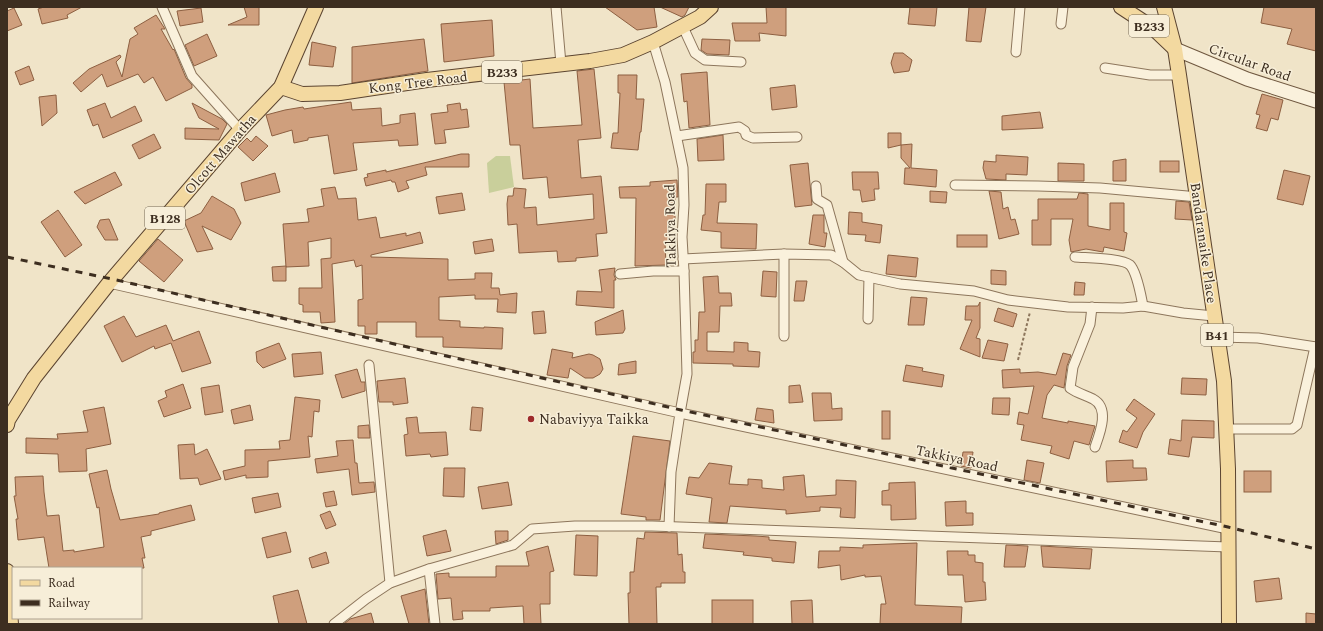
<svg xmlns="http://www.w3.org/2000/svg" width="1323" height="631" viewBox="0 0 1323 631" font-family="Spectral,serif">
  <rect width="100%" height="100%" fill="#f0e4c8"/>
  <path fill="#c9cf9b" d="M496,156H510L514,187L489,193L487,163Z"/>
  <g fill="#cf9f7d" stroke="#8d5f41">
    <path d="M44,7H82L67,15L68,18L42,24L38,9Z"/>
    <path d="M244,7H259V25H228L247,17Z"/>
    <path d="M605,7H654L657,27L637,30Z"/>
    <path d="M660,7H689L685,15L682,17Z"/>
    <path d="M766,7H786V36L759,33L760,41H735L732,23H767Z"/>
    <path d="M910,7H937L935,26L908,24Z"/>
    <path d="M969,7H986L981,42L966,41Z"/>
    <path d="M1264,7H1316V51L1287,44L1292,29L1261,23Z"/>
    <path d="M14,8L22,25L7,31V11Z"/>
    <path d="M201,8L203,22L180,26L177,11Z"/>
    <path d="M156,15L165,29H161L173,50L174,49L186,78L192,85V88L166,101L153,77L144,83L138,74L107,87L102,74L81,92L73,83L89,69L120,55L121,57L116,62L122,77L130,39L138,34L134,28Z"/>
    <path d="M492,20L494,56L444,62L441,24Z"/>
    <path d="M207,34L217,56L194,66L185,45Z"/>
    <path d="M424,39L428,71L352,83V47Z"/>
    <path d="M702,39L730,40L729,55L707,54L701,50Z"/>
    <path d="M312,42L336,47L333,67L309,65Z"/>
    <path d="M894,53H903L912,60L909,71L894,73L891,63Z"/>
    <path d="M29,66L34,80L20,85L15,72Z"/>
    <path d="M594,69L601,138L578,140L581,178L601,176L607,233L596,234L598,256L576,258V261L558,262L557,251L519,253L517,224L508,225L507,204L508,196H513L514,188L526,189L524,208L536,207L537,225L594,219L593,194L549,198L547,177L523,179L520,145H510L504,82L530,79L533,128L582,125L577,71Z"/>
    <path d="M707,72L710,125L689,128L687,101L684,102L681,74Z"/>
    <path d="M618,75H637L636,99H644L641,132H640L638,150L611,148L613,133H618L620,93H618Z"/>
    <path d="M795,85L797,107L772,110L770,88Z"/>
    <path d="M1262,94L1283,100L1278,120L1271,118L1267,131L1256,128L1260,115L1256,114Z"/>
    <path d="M56,95L57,113L42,126L39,97Z"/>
    <path d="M351,102L352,110L381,108L382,126L400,123V115L415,113L418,145L399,146L398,140L353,143L357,170L334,174L328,135L308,138V140L294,143L292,130L272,136L266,115L285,110L303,107L304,109Z"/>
    <path d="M105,103L111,118L135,106L142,121L103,138L98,124L93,126L87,110Z"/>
    <path d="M192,103L222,119L227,124L219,140L185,139V128L219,129L199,118Z"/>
    <path d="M460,103L461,110L467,109L469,127L444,130L446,143L435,144L431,114L448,112L447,105Z"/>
    <path d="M1040,112L1043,128L1002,130V116Z"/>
    <path d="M888,133H901V145L888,148Z"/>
    <path d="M154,134L161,148L139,159L132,145Z"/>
    <path d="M723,135L724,160L698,161L697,139Z"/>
    <path d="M256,136L268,146L253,161L238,147L247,138L251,142Z"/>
    <path d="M912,144L911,168L937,170L936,187L904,184L905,168H910L901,158V145Z"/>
    <path d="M461,154H469V167H425L427,175L406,181L409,188L398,192L395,182H392L391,180L366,186L364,178L368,177L367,174L386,170V172Z"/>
    <path d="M996,155L1028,157L1027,175L1006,174V180L986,179L983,168L984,161L996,162Z"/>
    <path d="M1126,159V181H1113V161Z"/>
    <rect x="1160" y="161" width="19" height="11"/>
    <path d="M808,163L812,205L795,207L790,165Z"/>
    <path d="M1058,163L1084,164V181H1058Z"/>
    <path d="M1284,170L1310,176L1303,205L1277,199Z"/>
    <path d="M115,172L122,185L85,204L74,192Z"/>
    <path d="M852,172H878L879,189H874L875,200L862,202L860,190H853Z"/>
    <path d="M275,173L280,192L245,201L241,183Z"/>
    <path d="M677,180L678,197H675V225H669L670,242H665L666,265L635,266L636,198H620L619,187L650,186V182Z"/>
    <path d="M706,184H726V202H719L717,223L757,224L756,249L721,248V232L701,230L703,215H705Z"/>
    <path d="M335,187L338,199L356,198L358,220L376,217L380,238L406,233V236L420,232L423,243L371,255V257L448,259V280L475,279V273H492L491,288H499L500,295L517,293L516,313L497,312L498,299H475V295L439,297V320L460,321V327L484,328V327L503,328L502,349L443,347V337H416V322H377V334H365V326H358V300L363,299L362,265L356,267L354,260L332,264L335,322L321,323L320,312H303V305L299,304V288H322L321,259L331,258V238L308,242L309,266L286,267L283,224L309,222L307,209L324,206L321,189Z"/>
    <path d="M930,191L947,192L946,203L930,202Z"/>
    <path d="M989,191L1001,192L1003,209L1008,207L1011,220L1015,219L1019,234L999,239Z"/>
    <path d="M462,193L465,210L439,214L436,197Z"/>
    <path d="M1079,193L1088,194V226L1110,230V203H1124V232L1127,233L1124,251L1104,247L1103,252L1086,249L1071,252L1069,240L1073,219H1051V245H1032V220H1038V199H1077Z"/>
    <path d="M212,196L234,209L241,223L231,240L202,226L213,249L197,252L184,221L201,213Z"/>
    <path d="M1176,201L1189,202L1192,220L1175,219Z"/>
    <path d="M58,210L82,245L65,257L41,222Z"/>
    <path d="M849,212L862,213V222L882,225L880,243L865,241L866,235L848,234Z"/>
    <path d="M813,215H824V233H827L825,247L809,244Z"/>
    <path d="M109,219L118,240H105L97,227L100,220Z"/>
    <rect x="957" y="235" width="30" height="12"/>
    <path d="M158,239L183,260L164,282L139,261Z"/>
    <path d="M492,239L494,251L475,254L473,242Z"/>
    <path d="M888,255L918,258L916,277L886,274Z"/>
    <path d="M286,266V281H273L272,267Z"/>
    <path d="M615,268L614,275L616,280H614V308L576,305L577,291L602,292L599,270Z"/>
    <path d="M991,270L1006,271V285L991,284Z"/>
    <path d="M763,271L777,272L776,297L761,296Z"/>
    <path d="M718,276L719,293H731L732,306H720L719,332H707V351L734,352V342L748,343V351L760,352L759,367L733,366V364L693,363V352H695V340H698L699,312H705L703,277Z"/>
    <path d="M796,281H807L804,301H794Z"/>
    <path d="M1075,282L1085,283L1084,295H1074Z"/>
    <path d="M911,297L927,298L924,325H908Z"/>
    <path d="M980,302V328L976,338L980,339V357L960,349L972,320H965L966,306H978Z"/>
    <path d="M998,308L1017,314L1013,327L994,321Z"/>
    <path d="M623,310L625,329L623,333L596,335L595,322Z"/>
    <path d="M544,311L546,333L534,334L532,312Z"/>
    <path d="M124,316L136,337L166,325L173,341L199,331L211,363L182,372L171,343L155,349L154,346L122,362L104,326Z"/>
    <path d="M988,340L1008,344L1004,361L982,358Z"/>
    <path d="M279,343L286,359L263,368L257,362L256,352Z"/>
    <path d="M552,349L573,353L572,358L589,354L593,355L600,359L603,369L600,374L593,378H585L570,368L568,378L547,375Z"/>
    <path d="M321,352L323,374L294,377L292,354Z"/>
    <path d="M1063,353L1071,355L1067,366L1064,388L1054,385L1047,395L1042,418L1068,423V421L1095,426L1089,445L1074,441L1069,459L1050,453L1052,446L1021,440L1024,425L1017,424L1019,412L1028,414L1034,386L1003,388L1002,370L1020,369V373L1038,372L1056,375Z"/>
    <path d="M636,361V373L618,375L619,364Z"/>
    <path d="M906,365L923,368L922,371L944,375L942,387L903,381Z"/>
    <path d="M357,369L361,382H365V391L342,398L335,375Z"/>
    <path d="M405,378L408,403L393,405V402H379L377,381Z"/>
    <path d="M1182,378L1207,379L1206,395L1181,394Z"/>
    <path d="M183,384L191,408L164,417L158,401L167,397L165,391Z"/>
    <path d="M219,385L223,412L205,415L201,388Z"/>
    <path d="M800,385L803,402L789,403V386Z"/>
    <path d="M812,393H831L832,409L842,408V420L814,421Z"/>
    <path d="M295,397L320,400L319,412L314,411L312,437L308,436L310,457L268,461V477L246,478V475L225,480L223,471L245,466V450L280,449L279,441L290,440Z"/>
    <path d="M993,398H1010L1009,415L992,414Z"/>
    <path d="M1134,399L1155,414L1143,432L1137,448L1119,442L1123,430L1127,432L1137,418L1126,410Z"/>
    <path d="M250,405L253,420L234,424L231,410Z"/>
    <path d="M104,407L111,444L86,449L87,471L59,472L58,454L26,453V438L58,439L57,434L88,432L83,411Z"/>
    <path d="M472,407L483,408L481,431L470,430Z"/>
    <path d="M757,408L773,410L774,423L755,420Z"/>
    <rect x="882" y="411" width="8" height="28"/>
    <path d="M417,417L419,433L446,432L448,455L431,457L430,454L406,456L404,435L408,434L406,418Z"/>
    <path d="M1182,420L1214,421V438L1192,437L1189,457L1168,454L1170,439L1181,441Z"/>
    <path d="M369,425L370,438H358V426Z"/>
    <path d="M633,436L670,441L660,520H646V517L621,514Z"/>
    <path d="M353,440L355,463H357L359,483L374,482L375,492L352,495L349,469L317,473L315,459L338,456L336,441Z"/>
    <path d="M194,444L195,455L207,449L221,479L200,485L198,478L180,479L178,445Z"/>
    <path d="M963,452H973L971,468L961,466Z"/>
    <path d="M1027,460L1044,463L1040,483L1024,480Z"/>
    <path d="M1133,460V468H1146L1147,480L1107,482L1106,461Z"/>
    <path d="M709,463L732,466L729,484L748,485V479L762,480V488L784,490L783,477L804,475L806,497L836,495V480L856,481L855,518L840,517L841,508L820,507V511L786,514V510L730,506L727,523L709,522L712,498L686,494L689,477L699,478Z"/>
    <path d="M444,468H465L464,497L443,496Z"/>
    <path d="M107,470L111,489L120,520L159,514V513L191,505L195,520L151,531V535L141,537L145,558H142L144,568H49L44,537L18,540L16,519H18L14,496H16L15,477L43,476L44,492L47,516L59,515L63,551L74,550V552L104,547L99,507L97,508L89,474Z"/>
    <rect x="1244" y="471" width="27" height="21"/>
    <path d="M508,482L512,505L482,509L478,487Z"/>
    <path d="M915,482L916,519L891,520V505H882V491L889,490V483Z"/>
    <path d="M334,491L337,505L326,507L323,493Z"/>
    <path d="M278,493L281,507L255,513L252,498Z"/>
    <path d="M966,501V513H973V525L946,526L945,502Z"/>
    <path d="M330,511L336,525L326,529L320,515Z"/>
    <path d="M446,530L451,551L427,556L423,536Z"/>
    <path d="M495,531H508V540L496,544Z"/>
    <path d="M286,532L291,552L267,558L262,538Z"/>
    <path d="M645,532L677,533L678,555L682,554L683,572H685V583H661V587H656L657,624H629L628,593H630V572H634L637,538L644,539Z"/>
    <path d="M705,534L756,536L769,537V540L796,542L794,563L772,561V558L743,555L744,552L703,548Z"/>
    <path d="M576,535L598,536L597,576L574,575Z"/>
    <path d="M917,543L915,605L962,607L961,624H880L881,604H886L881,576L865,577V575L841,580L840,565L818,568L819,551H840V547L863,548V545Z"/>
    <path d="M1006,545L1028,546L1025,567H1004Z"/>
    <path d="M548,546L554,571L550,572V604H540L541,624H524L523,606L490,608V611H462L463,619L453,620L451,598L438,599L436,574L449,573V577H496V566H529L526,552Z"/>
    <path d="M1041,546L1092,549L1090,569L1043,567Z"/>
    <path d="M947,551H968V555H975V562L983,563V582H985L986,600L965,602L963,575H948Z"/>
    <path d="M326,552L329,563L312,568L309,558Z"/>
    <path d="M1279,578L1282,599L1256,602L1254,581Z"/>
    <path d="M425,589L429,624H409L401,596Z"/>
    <path d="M298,590L307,624H279L273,596Z"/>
    <rect x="712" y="600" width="41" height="24"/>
    <path d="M812,600L813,624H792L791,601Z"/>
    <path d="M371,613L374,624H344L350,619Z"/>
    <path d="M1306,613L1316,614V624H1306Z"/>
  </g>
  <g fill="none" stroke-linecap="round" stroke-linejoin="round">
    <g stroke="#8d765c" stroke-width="11">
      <g id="street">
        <path d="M162,7L192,76L240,130"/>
        <path d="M556,7L561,64"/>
        <path d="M1061,24L1063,7"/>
        <path d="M683,27L695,53L705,60L741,62"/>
        <path d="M653,42L665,82L683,168L684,205L682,237L684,271L687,374L680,413L1228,529"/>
        <path d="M1016,52L1020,7"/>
        <path d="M1105,68L1150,75H1179"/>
        <path d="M677,136L739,127L745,131L746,135L753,138L797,137"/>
        <path d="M955,185L1038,186L1100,188L1198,197"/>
        <path d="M816,186L817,199L827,205L843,262"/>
        <path d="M784,254V336"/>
        <path d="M1075,257C1086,258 1122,258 1130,265C1137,272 1141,296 1143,306"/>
        <path d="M683,259L784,254L831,255L843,262L859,275L900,284L974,291L1008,300L1068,307L1123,308L1143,306L1183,313L1214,316"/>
        <path d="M620,274L653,271H684"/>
        <path d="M109,283L680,413L671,472L669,527"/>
        <path d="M1092,307L1090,324L1073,367L1070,388C1077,393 1085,395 1093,399C1110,408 1100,433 1095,447"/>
        <path d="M868,319L869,277"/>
        <path d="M1218,337L1258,338L1316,347"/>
        <path d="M369,365L390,583"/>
        <path d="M1226,429H1292L1297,425L1315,347"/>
        <path d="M429,569L435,624"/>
        <path d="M334,624L366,599L390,583L429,569L513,545L532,529L575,526H652L1228,547"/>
      </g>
    </g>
    <g stroke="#6f573f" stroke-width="15">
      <path id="secondary" d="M1175,49L1247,79L1316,101"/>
    </g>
    <g stroke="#5b4430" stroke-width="16">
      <g id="primary">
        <path d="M1121,7L1153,28L1174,48"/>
        <path d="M1164,7L1175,49L1179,75L1224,381L1228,469L1229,624"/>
        <path d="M281,87L302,94L340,93L427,80L590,61L623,55L653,42L700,17L711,7"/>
        <path d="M7,425L8,420L34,378L109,283L240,130L281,87L316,7"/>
        <path d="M7,571L11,624"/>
      </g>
    </g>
    <path stroke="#8d765c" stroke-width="2" stroke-dasharray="3 2" stroke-linecap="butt" d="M1018,360L1030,312"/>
    <use href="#street" stroke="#faf1dc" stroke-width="9"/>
    <use href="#secondary" stroke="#faf1dc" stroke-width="13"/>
    <use href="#primary" stroke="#f3d9a0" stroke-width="14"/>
    <path stroke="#3d2e20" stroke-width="3" stroke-dasharray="7 7" stroke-linecap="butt" d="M7,257L112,279L681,410L1228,527L1316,549"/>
  </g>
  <circle fill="#9e2a2b" stroke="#f7eed8" stroke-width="1.5" cx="531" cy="419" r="4"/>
  <g text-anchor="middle" stroke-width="3" stroke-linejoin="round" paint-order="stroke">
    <g fill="#f7eed8" stroke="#756857" stroke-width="1">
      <rect x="1129" y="15" width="40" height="22" rx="3"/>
      <rect x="482" y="61" width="40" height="22" rx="3"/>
      <rect x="145" y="207" width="40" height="22" rx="3"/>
      <rect x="1201" y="324" width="32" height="22" rx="3"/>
    </g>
    <g font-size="13" font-weight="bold" fill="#3d2e20">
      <text x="1149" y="31">B233</text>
      <text x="502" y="77">B233</text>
      <text x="165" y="223">B128</text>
      <text x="1217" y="340">B41</text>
    </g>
    <g font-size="14" fill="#3d2e20" stroke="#f7eed8">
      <text transform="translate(1250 62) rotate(20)" y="5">Circular Road</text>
      <text transform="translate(418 82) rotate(-7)" y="5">Kong Tree Road</text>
      <text transform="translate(220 154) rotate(-49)" y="5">Olcott Mawatha</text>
      <text transform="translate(670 226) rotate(-91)" y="5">Takkiya Road</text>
      <text transform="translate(1204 243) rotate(82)" y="5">Bandaranaike Place</text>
      <text transform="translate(957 458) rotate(12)" y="5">Takkiya Road</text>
    </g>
    <g font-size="14" fill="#3d2e20" stroke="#f7eed8" text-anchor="start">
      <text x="539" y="424">Nabaviyya Taikka</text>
    </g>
  </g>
  <rect width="1323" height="631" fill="none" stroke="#3d2e20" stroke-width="16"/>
  <rect x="12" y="567" width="130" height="52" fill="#f7eed8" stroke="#ada18e"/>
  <rect x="20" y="580" width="20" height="6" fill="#f3d9a0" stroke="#ada18e"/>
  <text x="48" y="587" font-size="12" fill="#3d2e20">Road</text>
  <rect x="20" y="600" width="20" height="6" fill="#3d2e20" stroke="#ada18e"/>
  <text x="48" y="607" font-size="12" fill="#3d2e20">Railway</text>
</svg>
